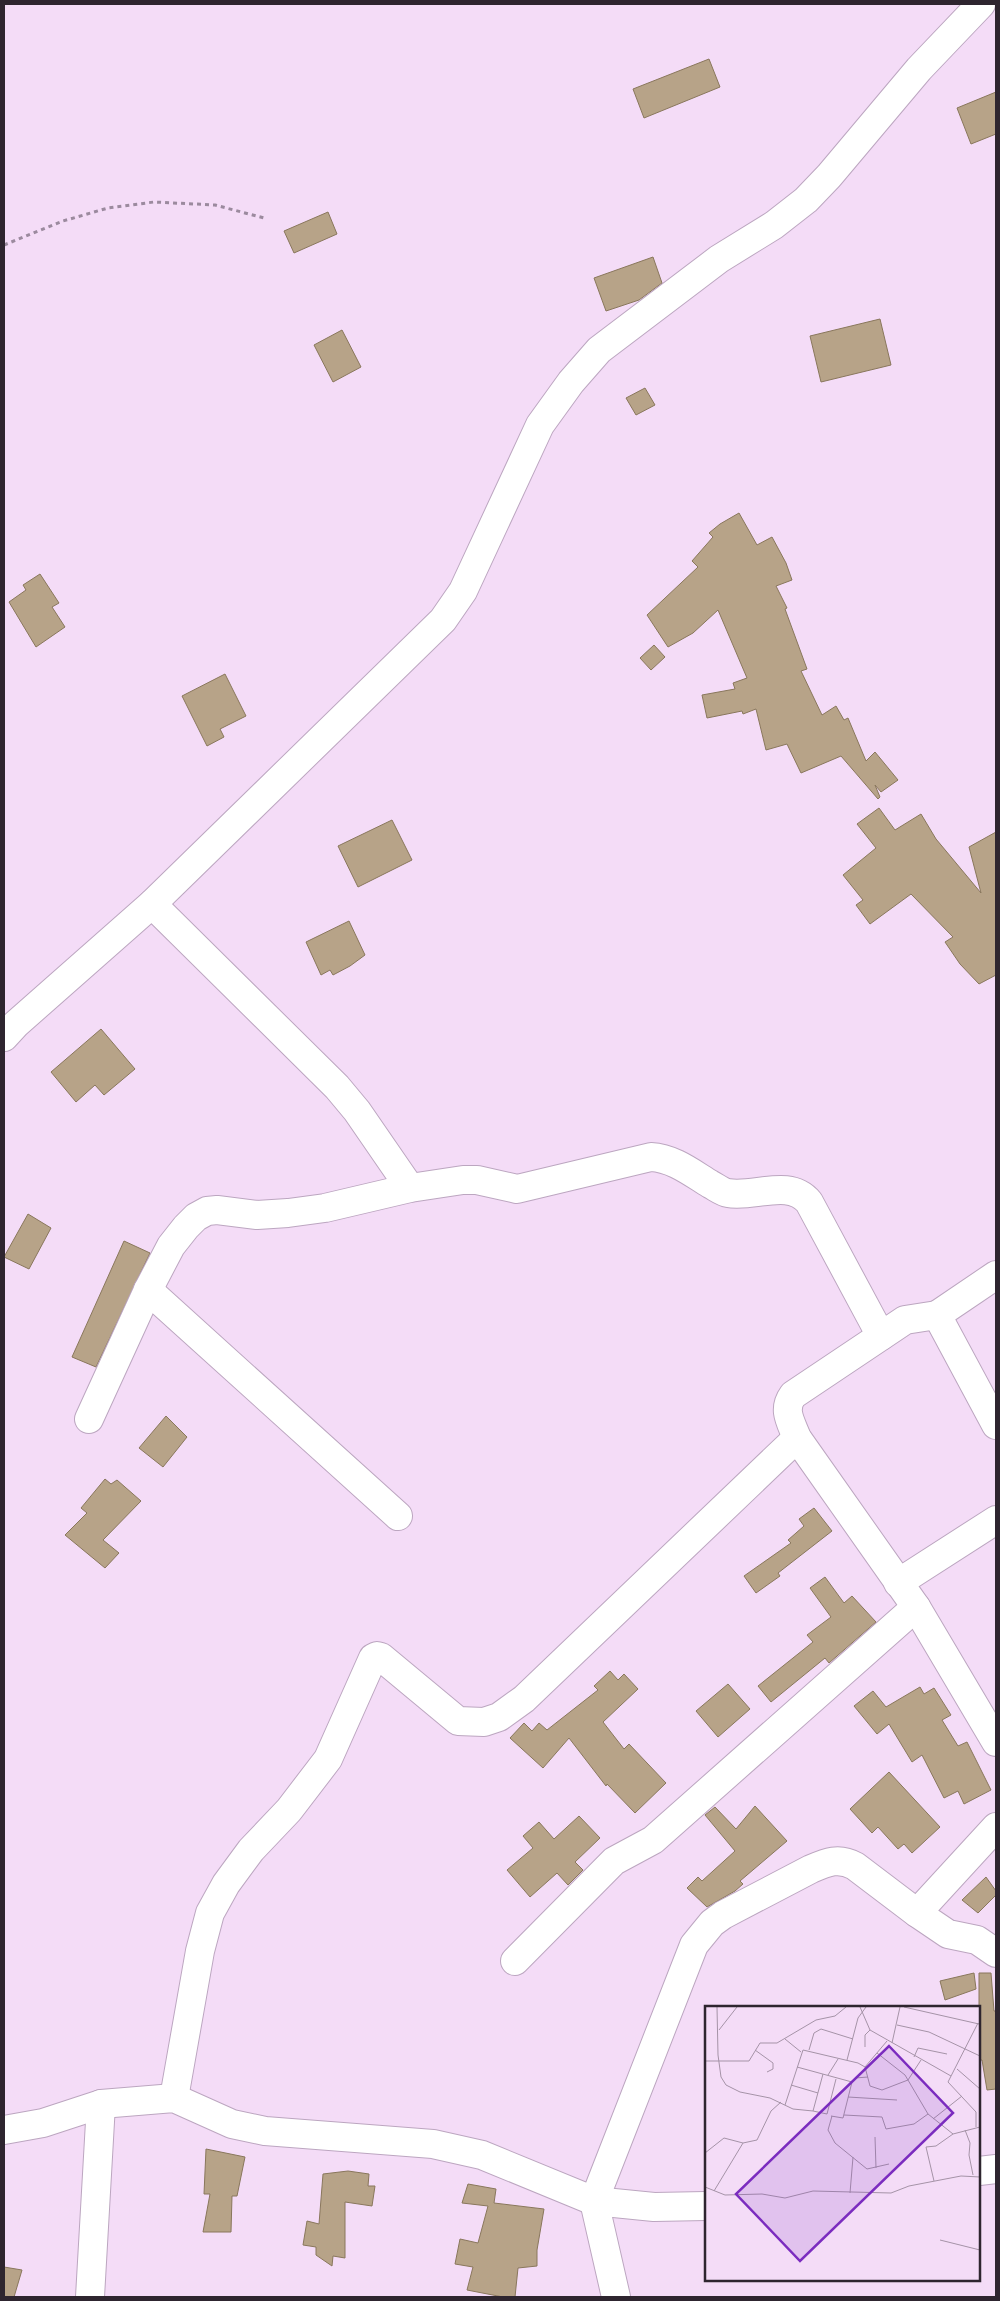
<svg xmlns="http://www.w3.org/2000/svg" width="1000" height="2301" viewBox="0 0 1000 2301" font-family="Signika,sans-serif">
  <rect width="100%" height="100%" fill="#f4dcf7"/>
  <g fill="#b7a388" stroke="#89775c">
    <path d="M709,59L720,87L644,118L633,89Z"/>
    <path d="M996,92V134L971,144L957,108Z"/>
    <path d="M328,212L337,234L294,253L284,231Z"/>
    <path d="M653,257L662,283L639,300L606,311L594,278Z"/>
    <path d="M880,319L891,365L821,382L810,336Z"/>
    <path d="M342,330L361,367L333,382L314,345Z"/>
    <path d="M645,388L655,405L636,415L626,398Z"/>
    <path d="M739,513L757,545L772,537L786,563L792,580L776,586L787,608L785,609L807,669L801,671L822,715L836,706L844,720L848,718L866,761L875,752L898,780L881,792L875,785L880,797L878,799L841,756L801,773L787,744L766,750L756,709L743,714L742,711L707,718L702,695L735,689L733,683L747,678L718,610L693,633L668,647L647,615L698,567L692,561L713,537L709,533L720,524Z"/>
    <path d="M40,574L59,603L52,607L65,627L36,647L9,602L26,590L23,585Z"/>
    <path d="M654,645L665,657L651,670L640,658Z"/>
    <path d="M225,674L246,716L220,729L224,737L207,746L182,696Z"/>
    <path d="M879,808L895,830L921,814L936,839L981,893L969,847L996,832V975L979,984L960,964L945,942L953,937L911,894L870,924L856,905L863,900L843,875L876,848L857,824Z"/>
    <path d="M392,820L412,860L358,887L338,846Z"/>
    <path d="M349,921L365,955L350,966L333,975L330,970L321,975L306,942Z"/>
    <path d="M101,1029L135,1069L104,1095L95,1085L76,1102L51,1072Z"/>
    <path d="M28,1214L51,1228L29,1269L4,1257Z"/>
    <path d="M124,1241L150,1253L96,1367L72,1357Z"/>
    <path d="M166,1416L187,1437L163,1467L139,1448Z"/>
    <path d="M105,1479L111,1484L117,1480L141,1501L103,1540L119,1553L105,1568L65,1535L87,1513L81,1508Z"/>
    <path d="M814,1508L832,1531L778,1573L780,1576L756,1593L744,1576L791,1543L788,1540L804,1526L799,1519Z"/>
    <path d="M825,1577L844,1603L852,1596L876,1622L829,1663L825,1658L771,1702L758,1686L813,1642L807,1635L831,1617L810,1588Z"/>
    <path d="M610,1671L618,1680L624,1674L638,1689L603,1722L624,1749L629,1744L666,1783L635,1813L607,1784L606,1786L569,1738L543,1768L510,1738L524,1723L532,1731L539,1723L547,1730L598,1690L594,1686Z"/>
    <path d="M728,1684L750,1709L718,1737L696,1711Z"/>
    <path d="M920,1687L924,1694L934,1688L951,1715L942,1720L958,1746L967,1742L991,1790L964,1804L958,1791L944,1798L922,1755L912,1762L889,1724L877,1734L854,1706L873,1691L886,1707Z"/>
    <path d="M889,1772L940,1827L912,1853L904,1844L898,1849L878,1827L872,1833L850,1809Z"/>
    <path d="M755,1806L787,1841L740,1881L743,1884L735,1891L707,1907L687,1888L698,1877L702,1881L735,1851L705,1815L715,1807L736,1829Z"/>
    <path d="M579,1816L600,1838L575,1862L583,1870L568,1885L557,1873L530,1897L507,1870L533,1848L523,1836L539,1822L554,1839Z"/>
    <path d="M986,1877L996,1891V1895L978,1913L962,1900Z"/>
    <path d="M974,1973L976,1989L945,2000L940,1981Z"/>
    <path d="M979,1973H991L994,2011H996V2089L987,2090L982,2060H979Z"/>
    <path d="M206,2149L245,2157L237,2196H232L231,2232H203L210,2194H204Z"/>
    <path d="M348,2171L369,2174L368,2186H375L372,2206L345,2202V2258L333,2256L332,2266L316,2255V2247L303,2245L307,2221L319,2224L323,2174Z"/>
    <path d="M468,2184L496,2189L494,2203L544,2209L537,2250V2266L518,2268L515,2297H503L467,2290L473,2267L455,2264L460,2239L478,2243L488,2206L462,2203Z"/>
    <path d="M4,2267L22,2270L14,2297H4Z"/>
  </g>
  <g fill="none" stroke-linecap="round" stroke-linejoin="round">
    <g stroke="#bca6c0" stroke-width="30">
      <g id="minor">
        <path d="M152,904L337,1087L357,1111L410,1188"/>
        <path d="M4,1037L16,1024L152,904L443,620L463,591L540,425L571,382L599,350L719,259L774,225L806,200L829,176L919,69L981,4"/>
        <path d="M996,1275L937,1315L996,1425"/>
        <path d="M148,1290L398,1516"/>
        <path d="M937,1315L905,1320L793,1395C782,1410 791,1422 797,1438L916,1607L996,1742"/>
        <path d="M89,1419L148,1290L171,1246L186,1227L196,1217L207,1211L217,1210L257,1215L288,1213L325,1208L410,1188L463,1180H477L517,1189L651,1157C673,1158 692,1173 710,1184C716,1187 722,1192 728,1193C754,1198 789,1178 809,1202L881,1336"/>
        <path d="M898,1583L996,1520"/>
        <path d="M917,1913L996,1827"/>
        <path d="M515,1961L614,1861L653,1840L916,1607"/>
        <path d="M174,2098L200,1951L210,1913L226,1884L251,1850L289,1810L328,1759L373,1658L377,1656L381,1657L458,1721L484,1722L499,1717L524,1699L797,1438"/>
        <path d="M4,2130L43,2123L101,2104L174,2098L232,2124L265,2131L433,2144L482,2155L594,2201L654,2207L706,2206"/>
        <path d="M979,2171L996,2169"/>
        <path d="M90,2297L101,2104"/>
        <path d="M616,2297L594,2201L694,1945L712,1923L723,1915L811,1869C827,1862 839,1857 855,1866L917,1913L948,1934L977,1940L996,1953"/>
      </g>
    </g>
    <path stroke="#9b8a9e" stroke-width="3" stroke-dasharray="4 4" stroke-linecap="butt" d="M4,245L63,221L108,208L154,202L215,205L264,218"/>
    <use href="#minor" stroke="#fff" stroke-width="28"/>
  </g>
  <g transform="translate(705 2006)">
    <rect width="275" height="275" fill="#f4dcf7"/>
    <path fill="none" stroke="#a593a7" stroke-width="1" d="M12,1L13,49L16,71L21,79L35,86L65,92L88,103L108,105M155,1L165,24L246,70M199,1L274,18M192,19L224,26L275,50M14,24L32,1M80,33L96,46M187,37L195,1M160,41V29L165,24M50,44L68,57V63L62,66M104,44L109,27L116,23L148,33M172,47L200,69L223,108L248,128L275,121M209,51L213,42L242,48M142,54L153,12L161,1M0,55H44L55,37H72L111,14L130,10L141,1M92,61L147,76L150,72L163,71M160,61L182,35M252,63L275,83M118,68L108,105L122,108L131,73M123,69L133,53M86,79L113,87M143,91L192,94M80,99L98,44L153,57L160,61L165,80L177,84L203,74L216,54M139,109L177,111L181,123L209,118L223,108M126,110L138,112L147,76M127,110L123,124L130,137L162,163L184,158M228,113L257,90M271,121V106L243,76L273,17M260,124L265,137L264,149L268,169M170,131L171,162M0,147L19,132L38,137L52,134L66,105L76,96M229,175L221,141L231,140L248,128M0,181L20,189L57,188L80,192L108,185L186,187L204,180L256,170L275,171M9,185L38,137M145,187L148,151M235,234L275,244"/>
    <path fill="#7b2cbf" fill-opacity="0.15" stroke="#7b2cbf" stroke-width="2.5" d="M184,40L248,107L95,255L31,188Z"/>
    <rect width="275" height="275" fill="none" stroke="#2e252f" stroke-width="2.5"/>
  </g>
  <rect width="1000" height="2301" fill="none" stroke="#2e252f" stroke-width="10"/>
</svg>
